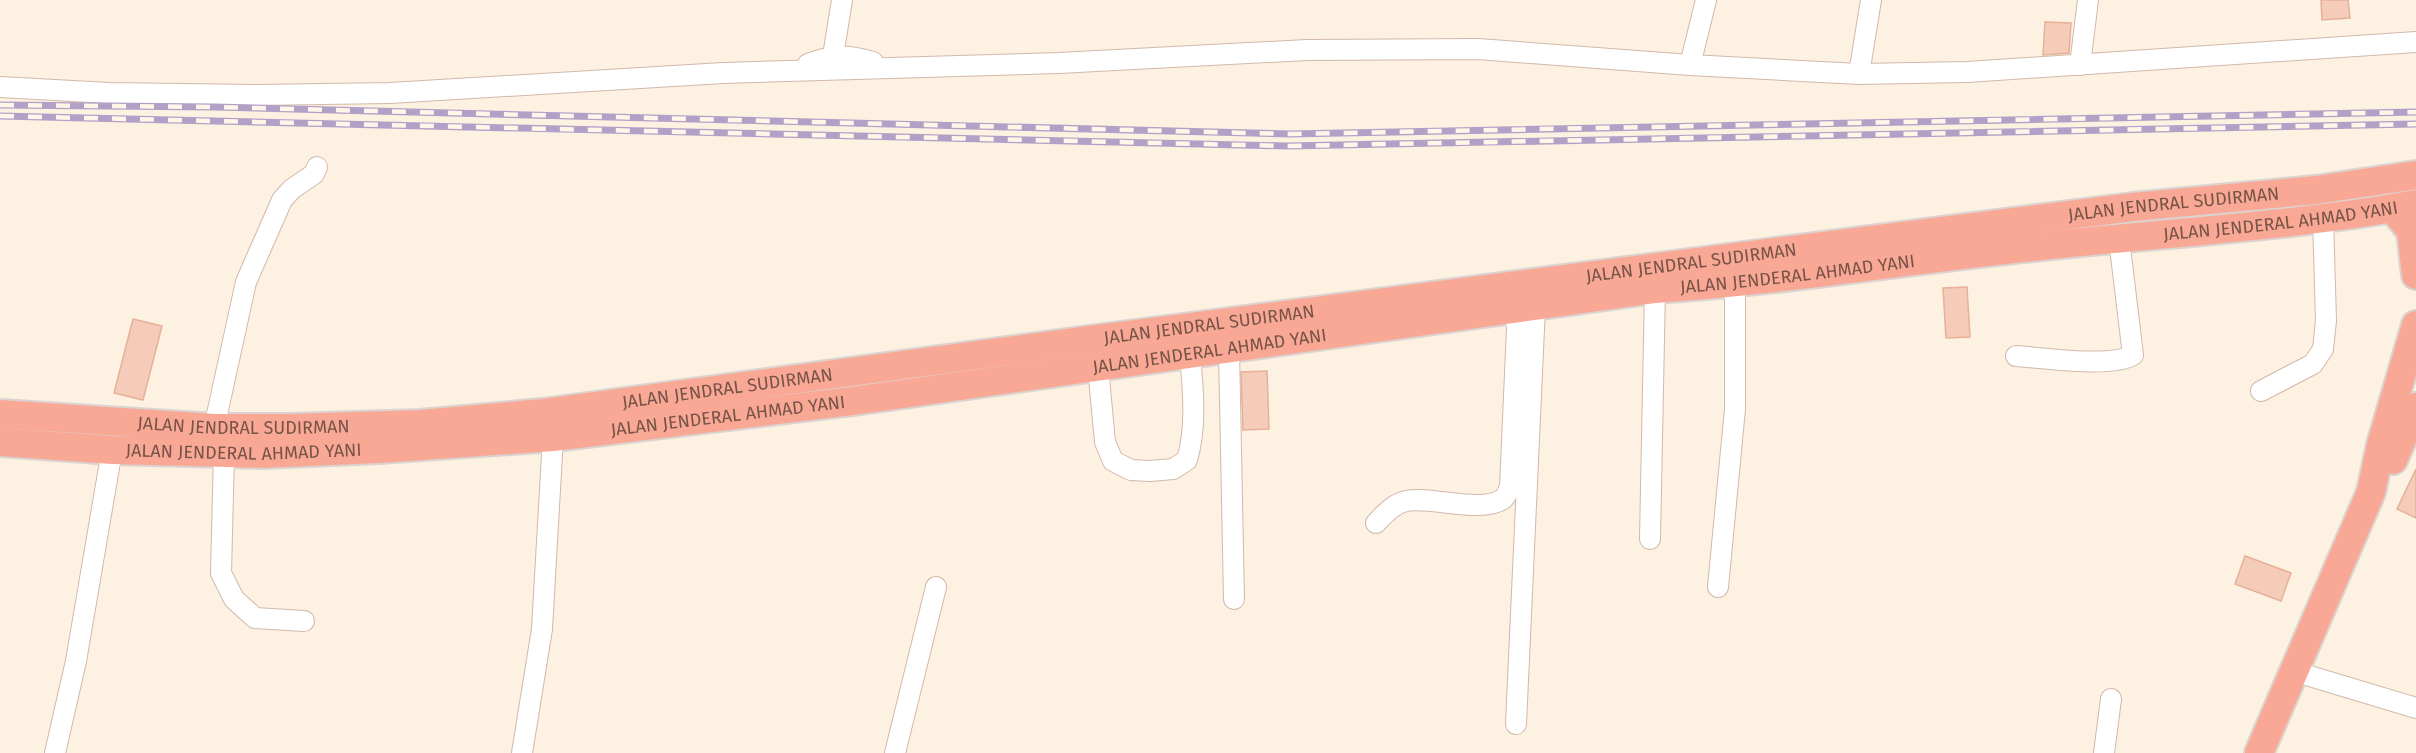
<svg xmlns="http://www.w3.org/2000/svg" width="2416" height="753" viewBox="0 0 2416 753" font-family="'Fira Sans',sans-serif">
  <rect width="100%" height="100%" fill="#fdf1e2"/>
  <g fill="#f4ccb9" stroke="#e7b098" stroke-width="1.5">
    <path d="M2321,0H2348L2350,18L2322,20Z"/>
    <path d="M2045,22L2071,23L2069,53L2043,55Z"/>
    <path d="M1967,287L1970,337L1946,338L1943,288Z"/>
    <path d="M133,319L162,326L143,400L114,393Z"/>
    <path d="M1267,371L1269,429L1243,430L1241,372Z"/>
    <path d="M2416,469V518L2397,509Z"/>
    <path d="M2245,556L2291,573L2281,601L2235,584Z"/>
  </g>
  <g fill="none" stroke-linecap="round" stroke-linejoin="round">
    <g stroke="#d1b9ab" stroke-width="22">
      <g id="minor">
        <path d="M833,56L842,0"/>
        <path d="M808,64C832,54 848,55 873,62"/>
        <path d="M1690,65L1706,0"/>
        <path d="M2080,65L2088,0"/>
        <path d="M1859,74L1871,0"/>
        <path d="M0,87L109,93L256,95L390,93L723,73L1059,63L1307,50L1478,49L1690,65L1859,74L1967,72L2416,42"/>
        <path d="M1229,350L1234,599"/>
        <path d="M2016,356C2043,358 2112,368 2133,355L2119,239"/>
        <path d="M1097,357L1105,442L1113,461L1131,470L1150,471L1173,469L1187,460C1198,422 1192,382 1189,342"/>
        <path d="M2261,391L2313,364L2323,349L2326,321L2323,217"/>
        <path d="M214,428L246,282L282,200L292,189L314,174L317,167"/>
        <path d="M224,454L221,573L234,599L255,618L304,621"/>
        <path d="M1376,523C1385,514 1393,504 1406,501C1431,496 1482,514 1503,499C1506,497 1508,491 1510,487L1517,328L1515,310"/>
        <path d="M1650,539L1655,289"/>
        <path d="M1718,587L1735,409V284"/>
        <path d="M2293,671L2416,708"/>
        <path d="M1516,724L1535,307"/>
        <path d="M55,753L76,661L112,450"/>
        <path d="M522,753L542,629L553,437"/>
        <path d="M895,753L936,587"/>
        <path d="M2104,753L2111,699"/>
      </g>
    </g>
    <g stroke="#dbd3cf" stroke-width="32">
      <g id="highway">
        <path d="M2393,209L2411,231L2416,275"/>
        <path id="s1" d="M0,414L214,428H292L420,424L543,413L1097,339L1744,256L2133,207L2316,190L2416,175"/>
        <path id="s2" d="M0,442L112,450L262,454L379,449L553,437L852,401L1655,289C1781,281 1907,260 2033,247C2160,233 2290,227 2416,204"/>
        <path d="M2393,460L2416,407"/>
        <path d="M2259,753L2371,492L2381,445L2416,325"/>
      </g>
    </g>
    <use href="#minor" stroke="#fff" stroke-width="20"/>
    <use href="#highway" stroke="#faa896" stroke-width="28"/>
    <g stroke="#b2a1c7" stroke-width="7">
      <g id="rail">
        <path d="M0,105L214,107L1290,134L2416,112"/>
        <path d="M0,116L1287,146L2416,124"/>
      </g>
    </g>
    <use href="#rail" stroke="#fff5e9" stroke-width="4.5" stroke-dasharray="14" stroke-linecap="butt"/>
  </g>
  <g text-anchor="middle" stroke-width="4.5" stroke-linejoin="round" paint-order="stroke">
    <g font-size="18" fill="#765447" stroke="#fff5e9">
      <text dy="6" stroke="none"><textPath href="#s1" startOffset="2188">JALAN JENDRAL SUDIRMAN</textPath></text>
      <text dy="6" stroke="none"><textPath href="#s2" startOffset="2295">JALAN JENDERAL AHMAD YANI</textPath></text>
      <text dy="6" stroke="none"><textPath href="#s1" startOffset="1702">JALAN JENDRAL SUDIRMAN</textPath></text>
      <text dy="6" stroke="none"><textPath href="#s2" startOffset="1809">JALAN JENDERAL AHMAD YANI</textPath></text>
      <text dy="6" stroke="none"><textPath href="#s1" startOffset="1216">JALAN JENDRAL SUDIRMAN</textPath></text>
      <text dy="6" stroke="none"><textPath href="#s2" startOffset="1216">JALAN JENDERAL AHMAD YANI</textPath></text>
      <text dy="6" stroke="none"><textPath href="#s1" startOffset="730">JALAN JENDRAL SUDIRMAN</textPath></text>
      <text dy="6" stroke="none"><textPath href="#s2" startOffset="730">JALAN JENDERAL AHMAD YANI</textPath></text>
      <text dy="6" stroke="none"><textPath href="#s1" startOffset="244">JALAN JENDRAL SUDIRMAN</textPath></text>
      <text dy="6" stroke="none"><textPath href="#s2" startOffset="244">JALAN JENDERAL AHMAD YANI</textPath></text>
    </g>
  </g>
</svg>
